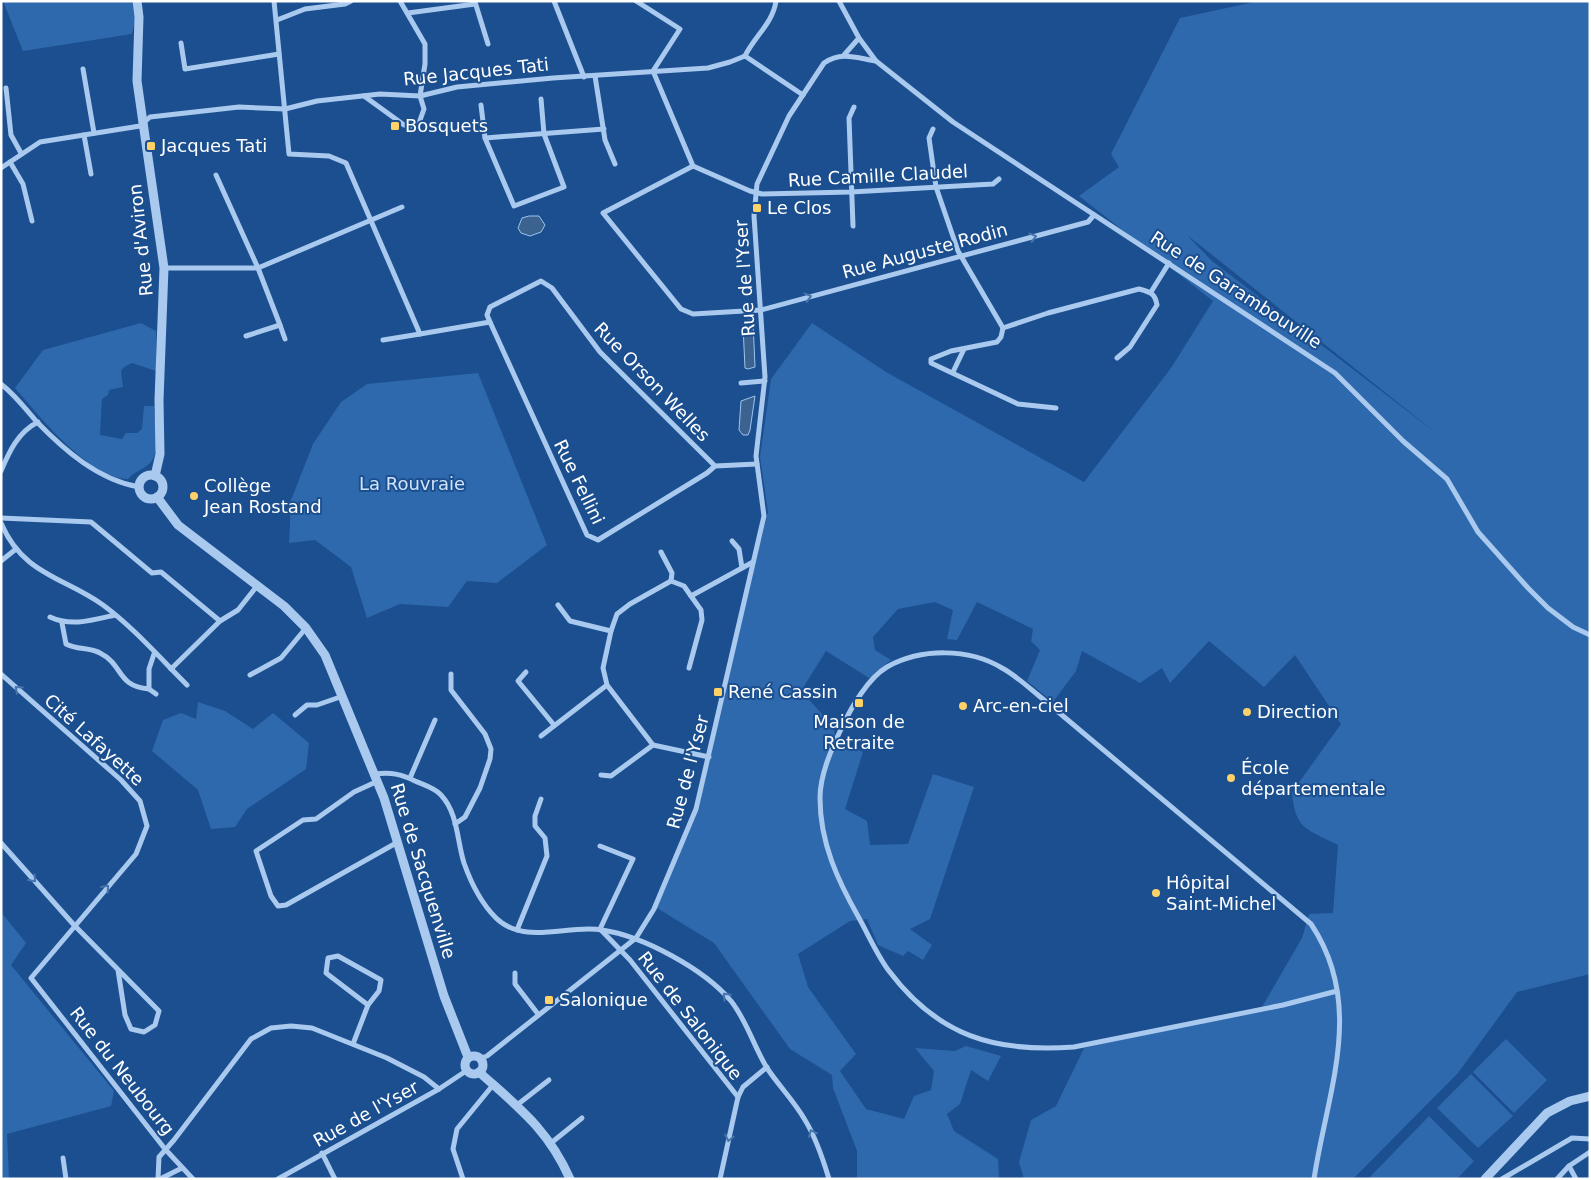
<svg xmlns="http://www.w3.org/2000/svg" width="1591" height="1180" viewBox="0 0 1591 1180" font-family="'DejaVu Sans',sans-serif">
  <rect width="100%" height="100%" fill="#1b4f8f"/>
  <g fill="#2e69ad" fill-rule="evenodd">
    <path d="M3,1H132L135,21L132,34L23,51Z"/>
    <path d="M1259,1H1590V974L1517,992L1458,1073L1353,1179H1024L1019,1162L1031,1120L1056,1106L1084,1048L1262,1007L1302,938L1309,914L1333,913L1338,845C1307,829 1295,830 1292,792L1341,724L1295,655L1264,687L1209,641L1170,683L1162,668L1140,683L1082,651L1076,671L1053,702L1027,681L1040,650L1031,641L1033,629L977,602L957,640L947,639L953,610L935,602L898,609L873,637L875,650L891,660L869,678L826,651L801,691L834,727L835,739L863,752L845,809L867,821L870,845L908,844L933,774L974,787L930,919L910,929L932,945L923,960L908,951L903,956L878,945L867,919L850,921L798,954L808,987L856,1054L840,1071L866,1109L904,1119L914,1096L931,1090L934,1071L915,1048L955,1051L966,1046L1001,1056L988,1081L971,1070L960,1104L947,1114L954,1131L998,1159L999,1179H857V1151L833,1088L832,1075L790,1049L714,943L657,908L699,806L731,659L768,512L760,457L771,379L812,323L886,372L1084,482L1171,368L1213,301L1079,196L1119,167L1111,154L1180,18ZM1187,235L1440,436L1212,261Z"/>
    <path d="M141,323L156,331V371L132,363L124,367L121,371L123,387L109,390L108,395L102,399L100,435L122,439L126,433H137L142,429L144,406H154C154,422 162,451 150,463C143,470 135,471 128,479C90,479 39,416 15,388L43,350Z"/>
    <path d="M478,373L547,545L497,583L467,581L448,607L400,604L367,618L351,567L315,540L289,543L291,500L313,444L341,402L367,384Z"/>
    <path d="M198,702L225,711L253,729L273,713L309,743L306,769L247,809L235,827L211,829L198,790L152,751L163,720L181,713L196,719Z"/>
    <path d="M1,912L26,943L11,965L114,1091L111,1106L7,1134L9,1179H1Z"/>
    <path d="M1506,1039L1547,1080L1514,1113L1473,1072Z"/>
    <path d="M1471,1074L1513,1116L1478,1148L1437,1108Z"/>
    <path d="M1429,1116L1474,1161L1457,1179H1368Z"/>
  </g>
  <g fill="#3c6290" stroke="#9cc4f0">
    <path d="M529,216H539L545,225L541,232L530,236L521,233L518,228L522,218Z"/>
    <path d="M750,320L753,321L755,367L748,369L745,368L743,326L744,321Z"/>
    <path d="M755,396L750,430L748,435H743L739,430L741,401Z"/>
  </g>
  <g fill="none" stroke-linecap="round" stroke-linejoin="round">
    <g stroke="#a9c9ee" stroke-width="5">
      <path d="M274,1L289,154L329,156L346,163L420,334L490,322"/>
      <path d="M554,1L584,77"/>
      <path d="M636,1L680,29L653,71L693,166L750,191L762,194L851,192L993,184L999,179"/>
      <path d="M839,1L859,38L876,61L953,122L1335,373L1403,441L1447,479L1478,532L1528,588L1548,608L1573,627L1590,635"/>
      <path d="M475,2L488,44"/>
      <path d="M408,13L475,4"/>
      <path d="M277,20L305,9L345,4L351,1"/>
      <path d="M181,43L185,69L279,54"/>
      <path d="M844,55L859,38"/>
      <path d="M745,56L803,95"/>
      <path d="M745,56C754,37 773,23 776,1"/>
      <path d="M83,69L94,133"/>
      <path d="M595,76L605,140L615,164"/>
      <path d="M6,88L11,135L21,153"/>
      <path d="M364,96L404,125L410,127L419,123L424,109L420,96L425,64V44L400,1"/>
      <path d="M481,105L485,138L514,206L564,187L544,134L541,99"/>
      <path d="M933,129L929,138L936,187L958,251L1003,328"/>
      <path d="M84,135L91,174"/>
      <path d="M485,138L604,129"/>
      <path d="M10,162L23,184L32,221"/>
      <path d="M693,166L603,213L681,309L693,314L761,310L1088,222L1094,215"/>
      <path d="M1,168L40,142L140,126L150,117L239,107L285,109L317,101L380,94L420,96L457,87L553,78L708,68L730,62L745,56"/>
      <path d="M216,175L258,268L280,325L246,336"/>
      <path d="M853,226L849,118L854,107"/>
      <path d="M164,268H258L402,207"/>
      <path d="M1151,292L1169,263"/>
      <path d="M280,325L285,339"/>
      <path d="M1003,328L1048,313L1139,289C1150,292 1155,293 1157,305L1130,347L1117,358"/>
      <path d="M1003,328L1001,337L997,342L951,351L931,359V363L1018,404L1056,408"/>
      <path d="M383,340L420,334"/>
      <path d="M953,372L964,349"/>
      <path d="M741,383L765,381"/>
      <path d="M1,384C15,395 25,408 36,421C64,450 98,480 139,487"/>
      <path d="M715,466L600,352L552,288L541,281L490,307L487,315L490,322L587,535L598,540L707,473L715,466L757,464"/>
      <path d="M1,471C9,452 18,432 38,422"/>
      <path d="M1,518L91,522L152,573L161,572L220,621"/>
      <path d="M1,523C23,575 64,577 103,605C133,627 161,659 187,685"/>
      <path d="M732,541L739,549L742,568"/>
      <path d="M661,552L672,573L671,581"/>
      <path d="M1,561L16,549"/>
      <path d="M558,605L570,621L611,631L603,668L607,685L653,745"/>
      <path d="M50,617C71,627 93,620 115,615"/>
      <path d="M62,623L66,644C77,650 90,647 100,653C124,665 116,686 149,689V669L154,654"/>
      <path d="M611,631L617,614L630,604L671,581L684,586L691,596L753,562"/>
      <path d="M689,668L702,620L701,610L691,596"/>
      <path d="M171,669L220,621L238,610L257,586"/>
      <path d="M526,672L518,681L554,725"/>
      <path d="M1,674L121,780L140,801L147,826L136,854L31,978L165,1149L193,1179"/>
      <path d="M451,674V690L485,734L491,749L490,759L480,788L465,817L455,824"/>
      <path d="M250,675L281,658L306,628"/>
      <path d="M149,689L156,694"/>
      <path d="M295,715L307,705H317L343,696"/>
      <path d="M541,736L607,685"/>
      <path d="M375,774C391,772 401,774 415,781C424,785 435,788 441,795C458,813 457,841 464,863C471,883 481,903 496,918C525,946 568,924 602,930C643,936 704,969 731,1001C747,1021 754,1047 767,1068C779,1086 794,1101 805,1120C816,1138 823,1159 829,1179"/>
      <path d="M601,775L611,776L653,745L709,757"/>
      <path d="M410,778L435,720"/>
      <path d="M378,781L354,792L316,819L303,820L256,851L271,896L278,906L286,905L398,842"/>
      <path d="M1,843L74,925L159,1011L155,1025L144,1032L131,1029L125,1015L118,970"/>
      <path d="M600,929L630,960L738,1097"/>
      <path d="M600,929L633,859L600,846"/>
      <path d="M517,930L547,856L545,838L535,826V816L541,799"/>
      <path d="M515,973V984L538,1014"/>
      <path d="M353,1044L368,1005L326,973L328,958L338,956L381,980L379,991L368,1005"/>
      <path d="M481,1058L487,1056L636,938L654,909L696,809L764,516L756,456L765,377L754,216L757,184L789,116L824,63C841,51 857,58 876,61"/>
      <path d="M517,1105L549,1080"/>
      <path d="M551,1143L582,1118"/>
      <path d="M322,1153L335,1179"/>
      <path d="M63,1158L66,1179"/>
      <path d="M1569,1166L1576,1179"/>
      <path d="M158,1179L159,1157L174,1140L251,1039L271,1028L291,1026L312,1028L387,1058L424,1077L439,1089"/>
      <path d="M160,1179L182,1168"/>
      <path d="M278,1179L439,1089L466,1071"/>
      <path d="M463,1179L453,1149L457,1129L493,1085"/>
      <path d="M720,1179L738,1097L743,1087L767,1067"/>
      <path d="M1314,1179C1327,1092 1366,1006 1311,924L1038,695C1027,686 1015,675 1002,668C969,648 921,648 887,667C868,678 851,708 842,727C832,748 820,774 820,798C820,843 838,881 859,918C869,936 877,955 889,971C938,1036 995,1053 1074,1047L1283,1005L1337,991"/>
      <path d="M1502,1179L1572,1138L1590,1139"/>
      <path d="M1557,1179L1569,1166L1590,1152"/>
    </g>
    <g stroke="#a9c9ee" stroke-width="9">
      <path d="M137,1L139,17L137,81L164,268L159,400L160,454L155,476"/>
      <circle cx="151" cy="487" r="12"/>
      <path d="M157,497L178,525L284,606L306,628L325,655L384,798L444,996L468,1057"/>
      <circle cx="474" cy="1065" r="9"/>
      <path d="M479,1072C518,1107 548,1129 570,1179"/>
      <path d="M1485,1179L1547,1113L1570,1101L1590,1096"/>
    </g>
  </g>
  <defs><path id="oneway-chevron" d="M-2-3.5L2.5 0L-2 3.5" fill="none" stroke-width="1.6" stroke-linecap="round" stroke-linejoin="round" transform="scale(1.25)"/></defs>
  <g stroke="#4674ac">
    <use href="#oneway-chevron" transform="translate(1033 237) rotate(-15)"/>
    <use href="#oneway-chevron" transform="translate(808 297) rotate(-15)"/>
    <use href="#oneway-chevron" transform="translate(18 689) rotate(-138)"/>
    <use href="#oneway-chevron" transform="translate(33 879) rotate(48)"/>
    <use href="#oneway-chevron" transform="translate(106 888) rotate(-49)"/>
    <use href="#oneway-chevron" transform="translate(726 996) rotate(-134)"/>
    <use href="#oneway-chevron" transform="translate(812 1133) rotate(-115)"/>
    <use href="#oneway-chevron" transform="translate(729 1138) rotate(102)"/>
  </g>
  <g fill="#ffd166" stroke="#1b4f8f" stroke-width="2">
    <rect x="390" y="121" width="10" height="10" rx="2.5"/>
    <rect x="146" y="141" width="10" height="10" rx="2.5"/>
    <rect x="752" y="203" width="10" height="10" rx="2.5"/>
    <circle cx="194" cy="496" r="5"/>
    <rect x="713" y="687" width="10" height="10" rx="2.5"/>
    <rect x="854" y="698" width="10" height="10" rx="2.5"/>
    <circle cx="963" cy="706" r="5"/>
    <circle cx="1247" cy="712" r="5"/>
    <circle cx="1231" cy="778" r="5"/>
    <circle cx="1156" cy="893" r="5"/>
    <rect x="544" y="995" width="10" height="10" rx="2.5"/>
  </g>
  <g text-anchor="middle" stroke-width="4" stroke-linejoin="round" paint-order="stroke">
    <g font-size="18" fill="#fff" stroke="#1b4f8f">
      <text transform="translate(476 72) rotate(-6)" y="6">Rue Jacques Tati</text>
      <text transform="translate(878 176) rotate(-3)" y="6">Rue Camille Claudel</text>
      <text transform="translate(141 240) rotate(-96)" y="6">Rue d'Aviron</text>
      <text transform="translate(925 251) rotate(-15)" y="6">Rue Auguste Rodin</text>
      <text transform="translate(745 278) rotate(-94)" y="6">Rue de l'Yser</text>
      <text transform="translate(1236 290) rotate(33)" y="6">Rue de Garambouville</text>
      <text transform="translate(652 382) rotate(46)" y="6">Rue Orson Welles</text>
      <text transform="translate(579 482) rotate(64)" y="6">Rue Fellini</text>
      <text transform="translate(94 740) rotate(42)" y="6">Cité Lafayette</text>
      <text transform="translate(688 772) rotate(-75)" y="6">Rue de l'Yser</text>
      <text transform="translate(423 871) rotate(73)" y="6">Rue de Sacquenville</text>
      <text transform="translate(690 1016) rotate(52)" y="6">Rue de Salonique</text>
      <text transform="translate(122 1071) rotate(52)" y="6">Rue du Neubourg</text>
      <text transform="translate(366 1114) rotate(-29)" y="6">Rue de l'Yser</text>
    </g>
    <g font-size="18" fill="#fff" stroke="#1b4f8f" text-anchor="start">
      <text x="405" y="132">Bosquets</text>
      <text x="161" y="152">Jacques Tati</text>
      <text x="767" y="214">Le Clos</text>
      <text x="204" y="492">Collège<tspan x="204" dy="21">Jean Rostand</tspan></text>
      <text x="728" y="698">René Cassin</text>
      <text x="973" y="712">Arc-en-ciel</text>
      <text x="1257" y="718">Direction</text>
      <text x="859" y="728" text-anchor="middle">Maison de<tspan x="859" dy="21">Retraite</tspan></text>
      <text x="1241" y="774">École<tspan x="1241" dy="21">départementale</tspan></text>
      <text x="1166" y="889">Hôpital<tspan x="1166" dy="21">Saint-Michel</tspan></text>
      <text x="559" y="1006">Salonique</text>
    </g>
    <g font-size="18" fill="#cfe3fa" stroke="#1b4f8f">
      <text x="412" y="490">La Rouvraie</text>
    </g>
  </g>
  <rect width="1591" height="1180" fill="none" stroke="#ffffff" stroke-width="5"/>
</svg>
